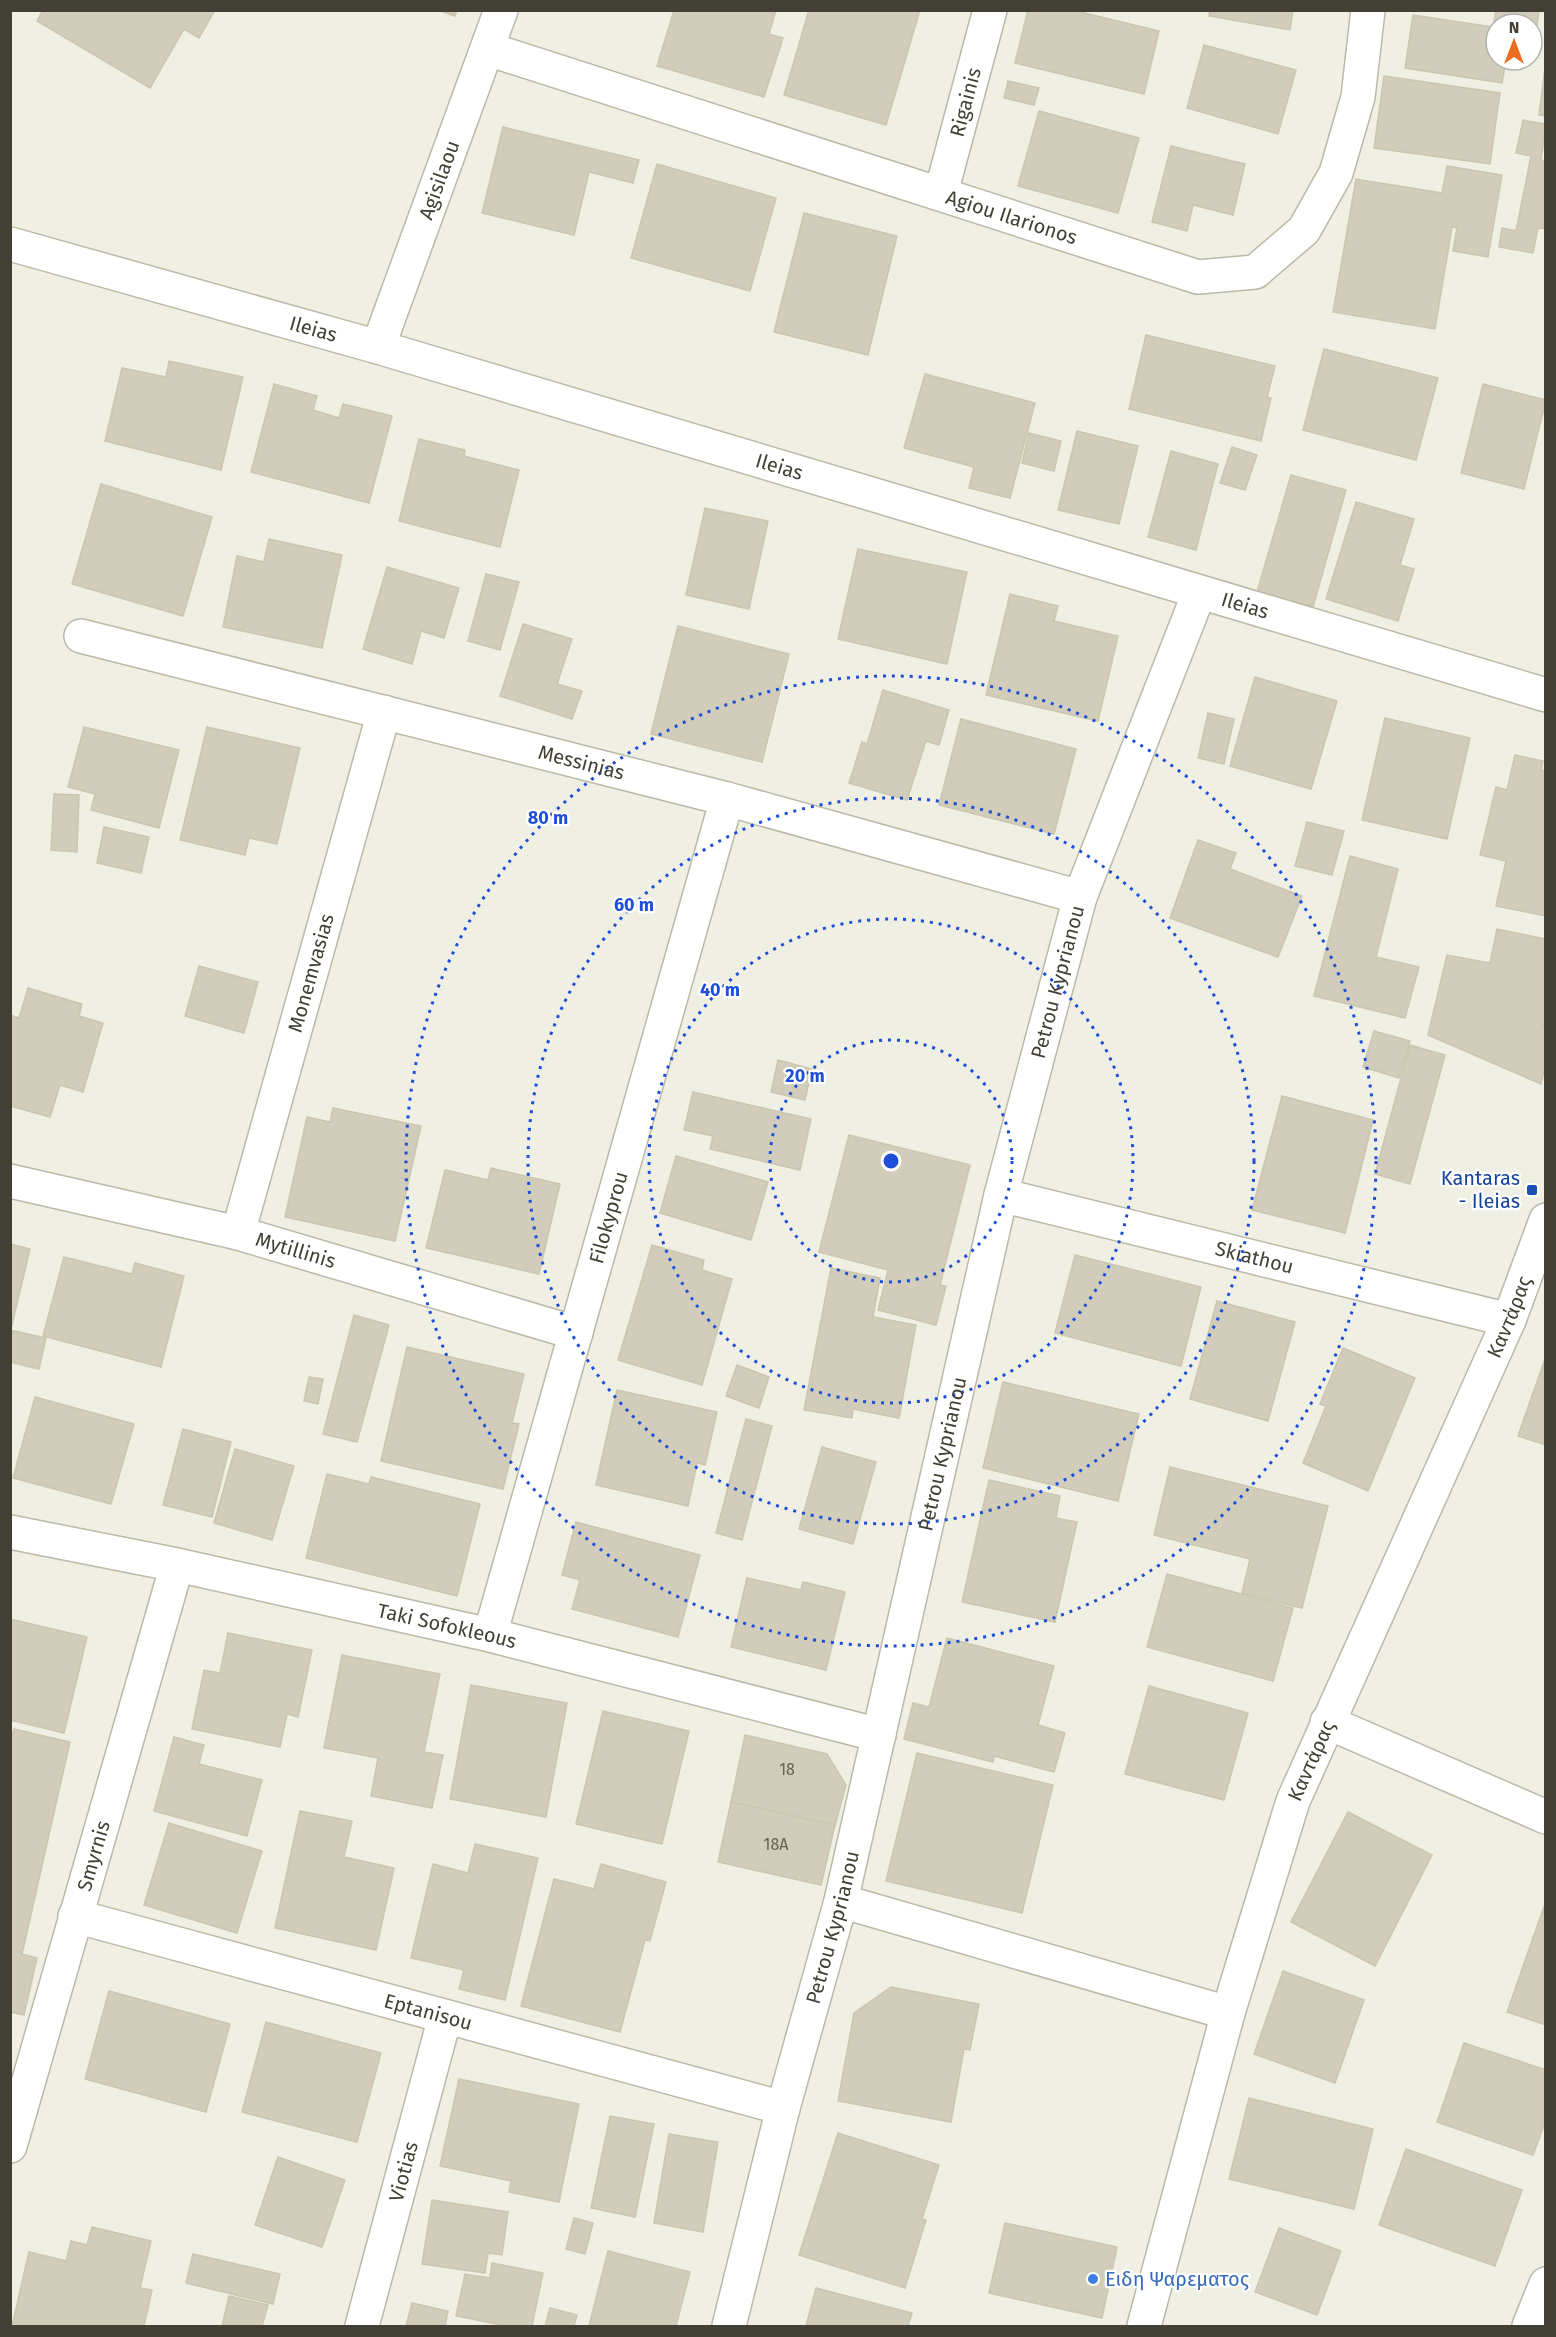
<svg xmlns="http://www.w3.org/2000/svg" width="1556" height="2337" viewBox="0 0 1556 2337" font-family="'Fira Sans',sans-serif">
  <rect width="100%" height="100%" fill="#f0efe4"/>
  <g fill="#d1cdba" stroke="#cbc6ae" stroke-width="1.5">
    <path d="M43,10H215L199,38L184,29L150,88L37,21Z"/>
    <path d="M438,10H457L455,16Z"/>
    <path d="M674,10H776L769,34L783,38L764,97L657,66Z"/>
    <path d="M809,10H920L886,125L784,95Z"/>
    <path d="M1028,10H1072L1159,31L1144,94L1015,63Z"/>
    <path d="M1210,10H1293L1290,30L1209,16Z"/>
    <path d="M1496,10L1539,11L1532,59V24H1496V60H1506L1502,83L1405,68L1413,15L1493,27Z"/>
    <path d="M1204,45L1296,70L1278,134L1187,108Z"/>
    <path d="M1546,60V116L1539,115Z"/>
    <path d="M1384,76L1500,93L1490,164L1374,148Z"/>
    <path d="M1008,81L1039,88L1034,105L1004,98Z"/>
    <path d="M1039,111L1139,138L1118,213L1018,186Z"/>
    <path d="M1523,120L1546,124L1541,160L1546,161V229L1538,228L1533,253L1499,247L1502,228L1516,231L1531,156L1516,153Z"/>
    <path d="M503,127L639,160L633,183L589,172L574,235L482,213Z"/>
    <path d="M1171,146L1245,164L1233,215L1193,205L1187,231L1152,222Z"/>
    <path d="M657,164L776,198L750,291L631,258Z"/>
    <path d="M1447,166L1502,175L1488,257L1453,251L1457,228L1452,227L1435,329L1333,312L1356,179L1442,193Z"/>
    <path d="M804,213L897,236L868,355L774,332Z"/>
    <path d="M1146,335L1275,366L1267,398H1271L1261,441L1129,409Z"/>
    <path d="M1324,349L1438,378L1416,460L1303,430Z"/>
    <path d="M169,361L243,377L221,470L105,441L122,368L166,377Z"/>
    <path d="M925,374L1035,403L1010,498L969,488L974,467L904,448Z"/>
    <path d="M274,384L317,396L313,410L339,418L343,404L392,416L369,503L251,472Z"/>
    <path d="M1483,384L1546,400L1524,489L1461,473Z"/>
    <path d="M1077,431L1138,446L1119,524L1058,510Z"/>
    <path d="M1029,433L1061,441L1054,471L1022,463Z"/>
    <path d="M419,439L465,450L464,456L519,470L500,547L399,521Z"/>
    <path d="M1232,447L1257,455L1245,490L1220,483Z"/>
    <path d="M1171,451L1218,464L1196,550L1148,537Z"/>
    <path d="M1291,475L1346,490L1313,607L1257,592Z"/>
    <path d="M101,484L212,517L183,616L72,584Z"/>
    <path d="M1356,502L1414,519L1400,565L1414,569L1398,621L1326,599Z"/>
    <path d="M705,508L768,521L749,609L686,595Z"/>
    <path d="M269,539L342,555L322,648L223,627L237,556L264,562Z"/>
    <path d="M858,549L967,572L947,664L838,639Z"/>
    <path d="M387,567L459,588L444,638L421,631L412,664L363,649Z"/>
    <path d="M486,574L519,582L500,650L468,641Z"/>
    <path d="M1010,594L1058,606L1054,621L1118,636L1098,721L986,695Z"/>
    <path d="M523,624L572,639L557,684L582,691L572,719L500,696Z"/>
    <path d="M678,626L789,654L762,762L651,734Z"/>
    <path d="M1255,677L1337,701L1311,789L1230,766Z"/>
    <path d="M883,690L949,710L939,745L926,741L907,800L849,783L862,742L867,744Z"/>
    <path d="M1208,713L1234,719L1224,764L1198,758Z"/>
    <path d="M1385,718L1470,738L1447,839L1362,820Z"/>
    <path d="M961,719L1076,749L1054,834L939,805Z"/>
    <path d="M84,727L179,750L159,828L91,810L95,794L68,787Z"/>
    <path d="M207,727L300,748L277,844L249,838L245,855L180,840Z"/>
    <path d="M1515,755L1543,761L1541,770L1546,771V916L1496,906L1506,861L1480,855L1496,787L1507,790Z"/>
    <path d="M54,794L79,795L77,852L51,850Z"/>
    <path d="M1307,822L1344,831L1332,875L1295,866Z"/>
    <path d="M104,827L149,837L141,873L97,863Z"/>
    <path d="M1198,840L1236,853L1230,869L1302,896L1278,957L1170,918Z"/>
    <path d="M1350,856L1398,869L1376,957L1419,967L1405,1018L1314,996Z"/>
    <path d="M1497,929L1546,939V1015L1543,1026H1546V1063L1541,1084L1428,1035L1447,955L1490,963Z"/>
    <path d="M199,966L258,982L244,1033L185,1016Z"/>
    <path d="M28,988L82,1004L79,1016L103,1023L83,1092L60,1085L50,1117L10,1106V1015L19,1018Z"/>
    <path d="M1374,1031L1410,1041L1399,1078L1363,1067Z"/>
    <path d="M1410,1045L1445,1055L1410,1184L1375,1174Z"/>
    <path d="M778,1060L812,1069L805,1100L771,1092Z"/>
    <path d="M693,1092L811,1119L800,1170L710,1149L713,1136L684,1130Z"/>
    <path d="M1282,1096L1373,1120L1345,1233L1252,1210Z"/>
    <path d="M333,1108L421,1126L395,1241L285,1217L307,1117L330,1122Z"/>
    <path d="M849,1135L970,1165L940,1285L946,1286L936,1325L878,1310L888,1270L819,1252Z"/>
    <path d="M676,1156L768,1182L751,1240L660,1213Z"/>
    <path d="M491,1168L560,1184L539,1274L426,1248L445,1170L488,1180Z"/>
    <path d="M10,1244L30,1249L12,1325H10Z"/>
    <path d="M652,1245L704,1260L702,1270L732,1279L702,1385L618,1360Z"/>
    <path d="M1075,1255L1201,1287L1181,1366L1055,1333Z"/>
    <path d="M64,1257L132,1274L135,1263L184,1276L161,1367L43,1336Z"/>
    <path d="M831,1268L880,1278L873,1317L916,1325L899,1418L853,1409L852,1418L804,1410Z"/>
    <path d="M1217,1301L1295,1322L1268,1421L1190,1399Z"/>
    <path d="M354,1315L389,1325L357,1442L323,1434Z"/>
    <path d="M10,1330L46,1338L39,1369L10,1362Z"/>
    <path d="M407,1347L524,1374L512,1423L519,1424L503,1489L381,1461Z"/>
    <path d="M1343,1348L1415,1378L1368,1491L1303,1463L1326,1406L1320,1404Z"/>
    <path d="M1546,1356V1445L1518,1436Z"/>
    <path d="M737,1365L769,1377L759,1408L726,1396Z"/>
    <path d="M309,1377L323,1379L318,1404L304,1401Z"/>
    <path d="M1003,1382L1139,1414L1118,1501L983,1468Z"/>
    <path d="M617,1390L717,1412L705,1465L697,1463L688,1506L596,1485Z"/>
    <path d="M35,1397L134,1424L111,1504L13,1478Z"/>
    <path d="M746,1419L772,1426L742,1540L716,1533Z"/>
    <path d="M183,1429L231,1442L212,1517L163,1505Z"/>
    <path d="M822,1447L876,1462L853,1544L799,1529Z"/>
    <path d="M235,1449L294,1466L272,1540L214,1523Z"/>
    <path d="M1170,1467L1328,1506L1302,1608L1242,1593L1250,1559L1154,1535Z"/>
    <path d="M327,1474L369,1484L371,1477L480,1504L457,1596L306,1558Z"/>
    <path d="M989,1480L1060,1496L1056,1518L1077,1522L1055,1622L962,1602Z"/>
    <path d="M576,1522L700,1555L678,1637L572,1609L580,1580L562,1575Z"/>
    <path d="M1167,1574L1293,1608L1273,1681L1147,1647Z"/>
    <path d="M747,1578L801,1590L803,1582L845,1592L826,1670L731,1647Z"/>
    <path d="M10,1619L87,1637L64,1733L10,1720Z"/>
    <path d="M228,1633L312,1650L298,1717L287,1714L280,1747L192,1729L204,1670L220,1673Z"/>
    <path d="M947,1638L1054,1666L1038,1725L1065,1733L1054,1772L994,1756L993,1762L904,1739L913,1703L929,1707Z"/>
    <path d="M342,1655L440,1674L424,1752L443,1755L432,1808L371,1796L378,1758L324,1748Z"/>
    <path d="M471,1685L567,1703L546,1817L450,1799Z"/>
    <path d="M1149,1686L1248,1713L1224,1800L1125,1774Z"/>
    <path d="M603,1711L689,1731L662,1844L576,1824Z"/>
    <path d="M14,1729L70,1742L22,1954L37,1958L24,2015L10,2012V1744Z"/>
    <path d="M745,1735L827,1754L846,1785L835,1825L731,1802Z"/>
    <path d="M174,1737L204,1745L199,1764L262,1780L247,1836L154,1811Z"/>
    <path d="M917,1753L1053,1785L1022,1913L886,1881Z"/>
    <path d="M731,1802L835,1825L821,1885L718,1862Z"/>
    <path d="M300,1811L352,1821L344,1857L394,1868L376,1950L275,1928Z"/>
    <path d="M1348,1812L1432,1855L1375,1966L1291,1922Z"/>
    <path d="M169,1823L262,1851L237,1933L144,1905Z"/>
    <path d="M475,1844L538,1858L505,2000L459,1989L464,1970L411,1958L433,1864L468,1873Z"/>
    <path d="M601,1864L666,1882L650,1941L645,1940L620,2032L521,2006L554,1879L594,1889Z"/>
    <path d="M1546,1901V2025L1507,2012Z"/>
    <path d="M1283,1971L1364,2000L1335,2083L1254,2054Z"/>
    <path d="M891,1987L979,2004L970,2050L964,2049L951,2122L838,2101L854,2013Z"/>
    <path d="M109,1991L230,2024L206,2112L85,2079Z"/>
    <path d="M266,2022L381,2053L357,2142L242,2112Z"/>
    <path d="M1464,2043L1546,2070V2120L1533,2155L1437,2122Z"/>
    <path d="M459,2079L579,2104L559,2202L509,2192L511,2181L440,2166Z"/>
    <path d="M1249,2098L1373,2129L1354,2209L1229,2179Z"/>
    <path d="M610,2116L654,2124L635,2217L591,2208Z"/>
    <path d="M838,2133L939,2165L922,2219L926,2220L905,2288L799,2255Z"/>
    <path d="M669,2134L718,2142L703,2232L654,2223Z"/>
    <path d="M1406,2149L1522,2190L1495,2266L1379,2225Z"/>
    <path d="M278,2157L345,2180L322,2247L255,2225Z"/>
    <path d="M432,2200L508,2212L502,2255L488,2253L485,2273L422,2264Z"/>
    <path d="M574,2218L593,2223L585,2254L566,2249Z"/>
    <path d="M1005,2223L1117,2247L1102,2318L989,2293Z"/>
    <path d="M92,2227L151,2241L140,2288L152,2290L144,2326H12L29,2252L66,2261L71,2241L87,2245Z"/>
    <path d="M1279,2228L1341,2251L1317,2315L1255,2292Z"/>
    <path d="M608,2251L690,2272L676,2326H589Z"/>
    <path d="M193,2254L280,2274L273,2304L186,2283Z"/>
    <path d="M492,2263L543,2273L532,2326H507L456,2316L465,2274L490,2278Z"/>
    <path d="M816,2288L912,2313L908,2326H806Z"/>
    <path d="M229,2296L268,2305L262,2326H222Z"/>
    <path d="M412,2303L448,2311L445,2326H406Z"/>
    <path d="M550,2308L577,2315L574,2326H545Z"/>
  </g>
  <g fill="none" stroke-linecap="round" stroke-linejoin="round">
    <g stroke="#bbb9a7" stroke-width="36">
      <g id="minor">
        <path id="s1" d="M488,49L1198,277L1255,272L1304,230L1336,173L1358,97L1368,10"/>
        <path id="s2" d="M941,193L990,10"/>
        <path id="s3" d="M10,244L378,347L1546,695"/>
        <path id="s4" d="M378,347L501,10"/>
        <path id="s5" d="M81,636L727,799L1080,897"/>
        <path id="s6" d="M10,1181L238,1233L576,1333"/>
        <path id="s7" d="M1001,1195L1509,1320"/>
        <path id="s8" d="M238,1233L384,712"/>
        <path id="s9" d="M10,1532L177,1565L490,1635L879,1735"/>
        <path id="s10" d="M490,1635L727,799"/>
        <path d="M1327,1722L1546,1817"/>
        <path d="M841,1901L1228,2013"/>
        <path id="s11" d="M75,1916L783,2108"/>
        <path id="s12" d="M10,2146L177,1565"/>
        <path id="s13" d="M362,2326L445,2017"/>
        <path id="s14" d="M729,2326L783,2108L841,1901L1001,1195L1080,897L1199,593"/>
        <path id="s15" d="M1144,2326L1228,2013L1293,1801L1509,1320L1546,1220"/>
        <path d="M1529,2326L1546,2284"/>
      </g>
    </g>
    <use href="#minor" stroke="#fff" stroke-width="33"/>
  </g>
  <g fill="none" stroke="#1d4ed8" stroke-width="3" stroke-dasharray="3 6">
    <circle cx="891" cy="1161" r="121"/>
    <circle cx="891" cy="1161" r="242"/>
    <circle cx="891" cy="1161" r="363"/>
    <circle cx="891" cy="1161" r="485"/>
  </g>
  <rect fill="#1a4fb4" stroke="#fff" stroke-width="2" x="1526" y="1184" width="12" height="12" rx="3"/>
  <circle fill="#3f7fe0" stroke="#fff" stroke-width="2" cx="1093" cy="2279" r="6"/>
  <g text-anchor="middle" stroke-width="4.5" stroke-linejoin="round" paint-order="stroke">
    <g font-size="16" fill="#666356">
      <text x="787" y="1775">18</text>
      <text x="776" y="1850">18A</text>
    </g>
    <g font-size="20" fill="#424034" stroke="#fff">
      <text dy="7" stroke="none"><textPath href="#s2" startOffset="94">Rigainis</textPath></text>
      <text dy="7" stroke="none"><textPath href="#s4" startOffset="178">Agisilaou</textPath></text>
      <text dy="7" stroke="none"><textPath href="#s1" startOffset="550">Agiou Ilarionos</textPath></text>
      <text dy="7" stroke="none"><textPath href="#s3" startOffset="315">Ileias</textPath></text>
      <text dy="7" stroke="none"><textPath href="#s3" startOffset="801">Ileias</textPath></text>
      <text dy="7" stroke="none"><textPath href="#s3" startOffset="1287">Ileias</textPath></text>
      <text dy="7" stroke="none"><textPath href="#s5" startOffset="516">Messinias</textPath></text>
      <text dy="7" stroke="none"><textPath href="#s8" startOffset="270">Monemvasias</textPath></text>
      <text dy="7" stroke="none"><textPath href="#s14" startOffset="1384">Petrou Kyprianou</textPath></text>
      <text dy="7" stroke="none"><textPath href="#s10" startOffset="434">Filokyprou</textPath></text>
      <text dy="7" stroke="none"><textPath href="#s6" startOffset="294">Mytillinis</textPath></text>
      <text dy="7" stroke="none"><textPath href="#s7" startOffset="261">Skiathou</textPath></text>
      <text dy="7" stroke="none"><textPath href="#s15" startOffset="1076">Καντάρας</textPath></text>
      <text dy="7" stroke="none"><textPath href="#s14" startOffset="898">Petrou Kyprianou</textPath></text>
      <text dy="7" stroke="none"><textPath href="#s9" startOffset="447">Taki Sofokleous</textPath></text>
      <text dy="7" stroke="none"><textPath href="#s15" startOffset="590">Καντάρας</textPath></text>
      <text dy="7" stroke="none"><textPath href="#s12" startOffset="302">Smyrnis</textPath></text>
      <text dy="7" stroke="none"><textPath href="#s14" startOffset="412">Petrou Kyprianou</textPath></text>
      <text dy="7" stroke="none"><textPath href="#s11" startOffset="366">Eptanisou</textPath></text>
      <text dy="7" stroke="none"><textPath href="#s13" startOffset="160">Viotias</textPath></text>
    </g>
    <g font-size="20" fill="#164399" stroke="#fff" text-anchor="end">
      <text x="1520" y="1185">Kantaras<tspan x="1520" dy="23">- Ileias</tspan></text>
    </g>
    <g font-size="20" fill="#366cbe" stroke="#fff" text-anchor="start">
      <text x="1105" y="2286">Ειδη Ψαρεματος</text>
    </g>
  </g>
  <circle cx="891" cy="1161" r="9" fill="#1d4ed8" stroke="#fff" stroke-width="3"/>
  <g font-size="18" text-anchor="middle" font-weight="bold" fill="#1d4ed8" stroke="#fff" stroke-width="4.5" stroke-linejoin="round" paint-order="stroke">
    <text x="548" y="824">80 m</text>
    <text x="634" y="911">60 m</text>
    <text x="720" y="996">40 m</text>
    <text x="805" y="1082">20 m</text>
  </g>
  <rect width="1556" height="2337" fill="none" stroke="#424034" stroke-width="24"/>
  <g transform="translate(1514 42)"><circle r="28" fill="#ffffff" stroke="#b3b3ae" stroke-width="1.5"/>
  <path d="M0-4.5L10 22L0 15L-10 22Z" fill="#ea6d21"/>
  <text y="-9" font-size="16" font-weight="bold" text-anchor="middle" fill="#424034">N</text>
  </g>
</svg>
